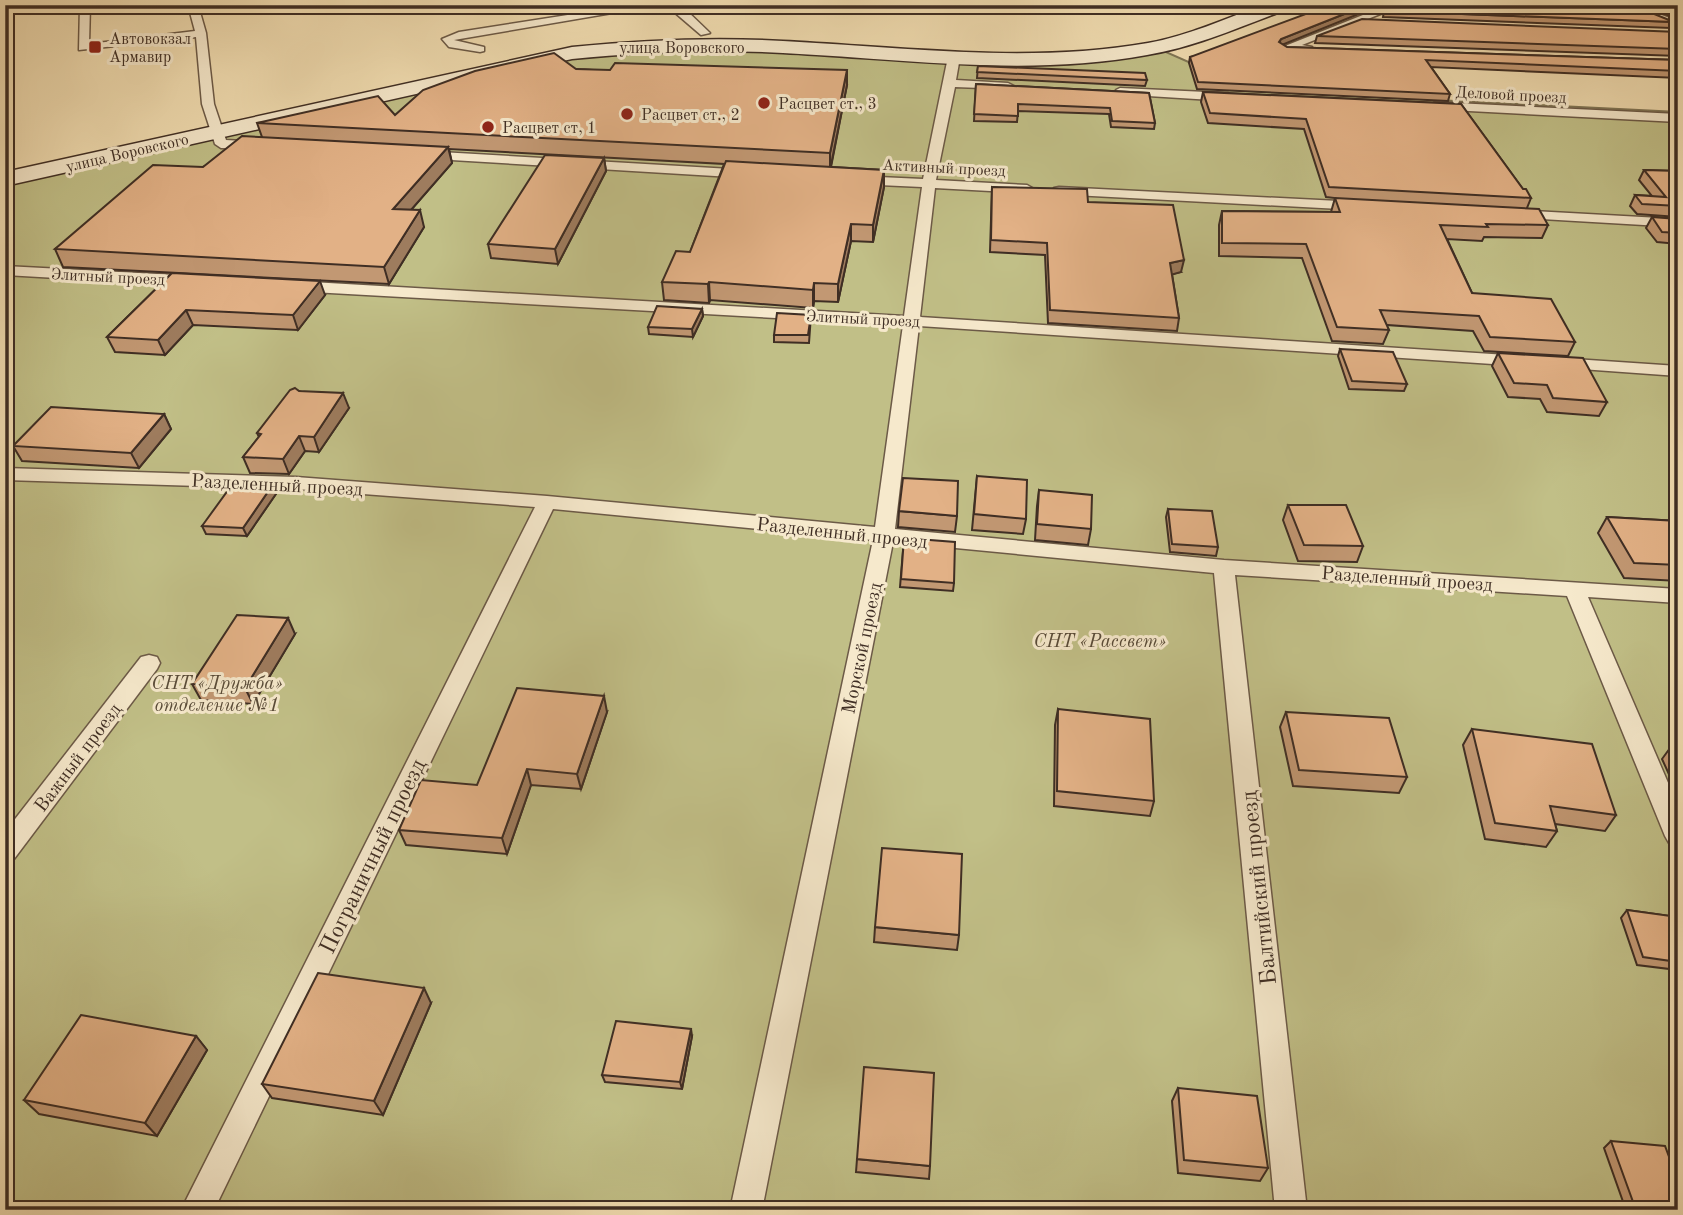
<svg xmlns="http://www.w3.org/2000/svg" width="1683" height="1215" viewBox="0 0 1683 1215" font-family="'Old Standard TT',serif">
  <rect width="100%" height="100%" fill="#f1ddb1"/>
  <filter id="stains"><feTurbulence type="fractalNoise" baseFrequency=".00286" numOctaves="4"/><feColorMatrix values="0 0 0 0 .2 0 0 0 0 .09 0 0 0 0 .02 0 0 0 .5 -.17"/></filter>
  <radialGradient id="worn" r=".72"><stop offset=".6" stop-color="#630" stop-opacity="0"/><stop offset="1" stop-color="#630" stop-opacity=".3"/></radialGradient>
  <path fill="#c1bf87" stroke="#807656" stroke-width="2" d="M623,45L1031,58L1157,48L1254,91L1678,112V1210H5V179Z"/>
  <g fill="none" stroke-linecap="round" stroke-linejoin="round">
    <g stroke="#6c5a47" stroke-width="3">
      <g id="lane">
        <path d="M80,5H90L89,44L195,31L188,5H198L206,33L214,104L226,140L259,142L264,143V149L221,148L215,144L202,104L196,37L79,50Z"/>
        <path d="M632,5H659L454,40L484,47V51L480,52L449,47L442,39L459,32Z"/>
        <path d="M666,5L684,8L710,33L701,35Z"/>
        <path d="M1388,5H1403L1302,45L1312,47V51H1285L1280,48Z"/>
        <path d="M1619,5H1634L1678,21V28Z"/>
        <path d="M954,54L960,57L956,80L1008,83L1014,86L1008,89L955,87L936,180L1027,185L1034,189L1027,193L935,188L920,317L1523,356L1531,361L1523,366L919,326L895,529L1224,560L1678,589V603L1588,597L1678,806V846L1669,843L1665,836L1567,596L1235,575L1307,1210H1275L1214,573L893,542L762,1210H730L873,540L553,509L214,1210H181L535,507L296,489L5,480V468L296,477L547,496L875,527L903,325L294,291L286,286L294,281L904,316L922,187L857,184L850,180L857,176L923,179L948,57Z"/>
        <path d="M1120,88L1228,93L1234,97L1228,101L1116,94V90Z"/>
        <path d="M1435,102L1678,114V122L1431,109L1429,106Z"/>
        <path d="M423,151L748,170L755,174L748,178L418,158L417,155Z"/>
        <path d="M1059,187L1359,202L1366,206L1359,210L1054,194V188Z"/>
        <path d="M1514,210L1678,219V227L1509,217L1507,214Z"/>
        <path d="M5,266L195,276L203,281L195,286L5,275Z"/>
        <path d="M1559,358L1678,366V376L1553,367L1551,363L1553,359Z"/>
        <path d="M149,655L157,657L160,663L157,669L14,859L5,862V832L141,657Z"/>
      </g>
    </g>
    <g stroke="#3f2e24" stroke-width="3">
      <path id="secondary" d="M1263,5H1290L1288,9C1242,26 1196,47 1147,55C1028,77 903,59 783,53C712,49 643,52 572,59L5,186V172L572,47C643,40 712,37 783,41C903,47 1028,64 1148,43C1187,36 1225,19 1263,5Z"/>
    </g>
    <use href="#lane" fill="#f6e9cc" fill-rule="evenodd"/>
    <use href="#secondary" fill="#f6e9cc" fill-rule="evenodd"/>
  </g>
  <g fill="#c29873" stroke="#3f2e24" stroke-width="2">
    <path d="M1642,5H1673L1678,7V19Z"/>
    <path d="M1384,11L1674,22L1671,28L1383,17Z"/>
    <path d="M1678,32V56L1315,43L1317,36Z"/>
    <path d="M1282,44L1287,47L1678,60V78L1431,67L1450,94L1448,101L1197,89L1189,63L1190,57Z"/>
    <path d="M978,66L1147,80L1145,86L977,78Z"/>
    <path d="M576,69L847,85L831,167L884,170V187L873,242L851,241L838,302L814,301L813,308L710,300L709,303L664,300L662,282L690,252L724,164L449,149L452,163L411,210L424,227L389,284L63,267L55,249L203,167L262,137L257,123L395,115Z"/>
    <path d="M976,84L1149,93L1155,123L1154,129L1111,127L1109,114L1018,111L1017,122L974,121Z"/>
    <path d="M1203,92L1461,104L1523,189L1531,198L1527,208L1548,225L1542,238L1484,237L1482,241L1447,239L1472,293L1575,342L1568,356L1484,351L1473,331L1386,325L1389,330L1383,344L1332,341L1302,258L1219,256V225L1222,211L1331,212L1335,198L1326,197L1304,129L1208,123L1201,102Z"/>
    <path d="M604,158L606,171L558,264L491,258L488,244Z"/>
    <path d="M1644,170L1678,171V217L1637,214L1630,206L1635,195L1652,196L1639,180Z"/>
    <path d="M992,187L1088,202L1181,272L1172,274L1179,318L1177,331L1048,323L1045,255L990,252Z"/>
    <path d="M1652,217L1678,219V244L1657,242L1646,228Z"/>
    <path d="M172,273L325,295L298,330L193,325L165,355L115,352L107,337Z"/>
    <path d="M702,309L703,316L693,337L649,334L648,327Z"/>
    <path d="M811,315L809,343L774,342V335Z"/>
    <path d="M1340,349L1407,384L1404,391L1349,389L1338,356Z"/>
    <path d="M1498,353L1607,402L1599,416L1547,412L1540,399L1508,397L1492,366Z"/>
    <path d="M299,391L349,408L319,452L305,451L289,474L250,473L243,457L259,437L257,433Z"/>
    <path d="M164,414L171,429L139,468L22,461L13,446Z"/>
    <path d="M977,476L1026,519L1023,534L972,530Z"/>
    <path d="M274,483L278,491L247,536L206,534L202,526Z"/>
    <path d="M1039,490L1091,529L1088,545L1035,540L1037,506Z"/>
    <path d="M1288,505L1363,546L1357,562L1298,561L1283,520Z"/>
    <path d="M1168,509L1218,547L1216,556L1170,552L1166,517Z"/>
    <path d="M899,511L957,516L955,532L898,527Z"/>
    <path d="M1607,517L1678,521V581L1624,578L1598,533Z"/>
    <path d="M904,538L954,583L953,591L900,587Z"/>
    <path d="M295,634L253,704L201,700L192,684Z"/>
    <path d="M1058,709L1154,801L1150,816L1054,806L1055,725Z"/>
    <path d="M607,712L581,789L531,785L507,854L406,845L399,830Z"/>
    <path d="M1286,712L1407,777L1399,793L1293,786L1280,727Z"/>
    <path d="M1472,729L1616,815L1605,831L1555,824L1557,831L1546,847L1485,839L1463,745Z"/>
    <path d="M1673,744H1678V794L1662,759Z"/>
    <path d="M1627,910L1678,917V970L1637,965L1621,918Z"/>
    <path d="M875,927L959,935L957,950L874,942Z"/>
    <path d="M431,1003L383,1115L272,1098L262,1084Z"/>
    <path d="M196,1036L207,1050L157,1136L39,1114L24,1100Z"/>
    <path d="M692,1036L682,1089L605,1082L602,1075Z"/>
    <path d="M1178,1088L1268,1168L1260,1181L1178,1173L1172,1101Z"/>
    <path d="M1611,1141L1678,1210H1626L1604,1148Z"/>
    <path d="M857,1159L930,1166L929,1179L856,1172Z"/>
  </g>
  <g fill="#9e7c5e" stroke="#3f2e24" stroke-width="2">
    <path d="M1367,5H1381L1279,46L1277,49L1281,39Z"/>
    <path d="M847,70V85L830,170V153Z"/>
    <path d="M448,147L452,163L397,226L393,209Z"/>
    <path d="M604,158L606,171L558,264L555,249Z"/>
    <path d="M884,170V187L873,242V225Z"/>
    <path d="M420,210L424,227L389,284L384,267Z"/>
    <path d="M851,224V241L838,302V284Z"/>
    <path d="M1184,260L1181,272L1167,276L1170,263Z"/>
    <path d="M320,281L325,295L298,330L293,315Z"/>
    <path d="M709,282L710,300L709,303L708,284Z"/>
    <path d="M814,283V301L813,308V290Z"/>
    <path d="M702,309L703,316L693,337L692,329Z"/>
    <path d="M186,310L193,325L165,355L158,340Z"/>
    <path d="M343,393L349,408L319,452L314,437Z"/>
    <path d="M164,414L171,429L139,468L131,453Z"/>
    <path d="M299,436L305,451L289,474L283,459Z"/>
    <path d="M274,483L278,491L247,536L243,528Z"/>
    <path d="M288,618L295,634L253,704L245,688Z"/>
    <path d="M604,696L607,712L581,789L577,774Z"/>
    <path d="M527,769L531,785L507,854L502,838Z"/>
    <path d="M424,988L431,1003L383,1115L374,1101Z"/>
    <path d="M691,1029L692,1036L682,1089L680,1082Z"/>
    <path d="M196,1036L207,1050L157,1136L145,1123Z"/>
  </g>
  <g fill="#e2b186" stroke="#3f2e24" stroke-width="2">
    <path d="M1330,5H1367L1281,39L1279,42L1287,47L1678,60V71L1426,60L1450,94L1198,82L1190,57Z"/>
    <path d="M1395,5H1632L1674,22L1384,11Z"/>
    <path d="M1661,5H1673L1678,7V11Z"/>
    <path d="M1362,19L1678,32V49L1317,36Z"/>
    <path d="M554,53L576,69L610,70L615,63L847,70L830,153L257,123L378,96L395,115L423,90L475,71Z"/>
    <path d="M978,66L1145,73L1147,80L977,72Z"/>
    <path d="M976,84L1149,93L1155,123L1112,121L1110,108L1018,104V116L974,114Z"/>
    <path d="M1203,92L1461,104L1523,189H1526L1531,198L1329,187L1306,119L1210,113Z"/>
    <path d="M242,136L448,147L393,209L420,210L384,267L55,249L153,165L203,167Z"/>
    <path d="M545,155L604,158L555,249L488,244Z"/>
    <path d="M726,161L884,170L873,225L851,224L838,284L814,283L813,290L709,282L708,284L662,282L676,251L690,252Z"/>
    <path d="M1644,170L1678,171V206L1642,204L1635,195L1666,197Z"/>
    <path d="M992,187L1087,189L1088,202L1173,205L1184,260L1170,263L1179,318L1050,310L1047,243L991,240Z"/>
    <path d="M1335,198L1539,209L1548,225L1486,224L1488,227L1440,225L1472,293L1551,299L1575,342L1490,337L1479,316L1380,310L1389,330L1337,327L1306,244L1222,243V211L1340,212Z"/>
    <path d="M1652,217L1678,219V233L1662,232Z"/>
    <path d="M172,273L320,281L293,315L186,310L158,340L107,337Z"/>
    <path d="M657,306L702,309L692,329L648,327Z"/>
    <path d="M777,313L811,315L808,335H774Z"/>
    <path d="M1340,349L1393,352L1407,384L1352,381Z"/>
    <path d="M1498,353L1583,358L1607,402L1553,398L1547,385L1514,383Z"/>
    <path d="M295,388L299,391L343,393L314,437L299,436L283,459L243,457L261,434L257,433L290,390Z"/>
    <path d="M51,407L164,414L131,453L13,446Z"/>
    <path d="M977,476L1027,480L1026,519L974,514Z"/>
    <path d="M903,478L958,481L957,516L899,511Z"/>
    <path d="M234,482L274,483L243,528L202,526Z"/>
    <path d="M1039,490L1092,495L1091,529L1037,524Z"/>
    <path d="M1288,505H1346L1363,546L1304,545Z"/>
    <path d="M1168,509L1212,511L1218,547L1172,544Z"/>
    <path d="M1607,517L1678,521V565L1634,563Z"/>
    <path d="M904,538L955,542L954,583L901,579Z"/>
    <path d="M237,615L288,618L245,688L192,684Z"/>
    <path d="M517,688L604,696L577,774L527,769L502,838L399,830L421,780L477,785Z"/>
    <path d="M1058,709L1150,719L1154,801L1057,791Z"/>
    <path d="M1286,712L1389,718L1407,777L1299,770Z"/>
    <path d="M1472,729L1592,744L1616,815L1550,806L1557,831L1495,823Z"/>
    <path d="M1673,744H1678V753Z"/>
    <path d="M882,848L962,854L959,935L875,927Z"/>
    <path d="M1627,910L1678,917V962L1643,957Z"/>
    <path d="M318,973L424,988L374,1101L262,1084Z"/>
    <path d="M81,1015L196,1036L145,1123L24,1100Z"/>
    <path d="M616,1021L691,1029L680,1082L602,1075Z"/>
    <path d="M864,1067L934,1073L930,1166L857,1159Z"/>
    <path d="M1178,1088L1257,1096L1268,1168L1184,1160Z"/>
    <path d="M1611,1141L1665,1146L1678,1181V1210H1636Z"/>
  </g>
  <g fill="#8f2418" stroke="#f6e9cc" stroke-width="2.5">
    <rect x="88" y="40" width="14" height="14" rx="3.5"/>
    <circle cx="764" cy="103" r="7"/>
    <circle cx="627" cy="114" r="7"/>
    <circle cx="488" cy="127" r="7"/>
  </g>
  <g text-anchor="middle" stroke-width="6" stroke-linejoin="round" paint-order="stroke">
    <g font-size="16" fill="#3f2e24" stroke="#f6e9cc" text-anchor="start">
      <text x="109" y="44">Автовокзал<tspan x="109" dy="18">Армавир</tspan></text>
      <text x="778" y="109">Расцвет ст., 3</text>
      <text x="641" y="120">Расцвет ст., 2</text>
      <text x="502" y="133">Расцвет ст, 1</text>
    </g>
    <g font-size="16" fill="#3f2e24" stroke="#f6e9cc">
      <text x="682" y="53">улица Воровского</text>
      <text transform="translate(1511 94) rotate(3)" y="6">Деловой проезд</text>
      <text transform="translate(127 152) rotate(-13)" y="6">улица Воровского</text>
      <text transform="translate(944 167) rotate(3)" y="6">Активный проезд</text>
      <text transform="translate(108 276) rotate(3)" y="6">Элитный проезд</text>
      <text transform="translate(863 318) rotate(3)" y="6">Элитный проезд</text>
    </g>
    <g font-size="19" fill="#3f2e24" stroke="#f6e9cc">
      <text transform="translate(277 484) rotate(3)" y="7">Разделенный проезд</text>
      <text transform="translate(842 532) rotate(6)" y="7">Разделенный проезд</text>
      <text transform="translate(1407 578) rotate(4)" y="7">Разделенный проезд</text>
      <text transform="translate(861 648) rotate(-78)" y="7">Морской проезд</text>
      <text transform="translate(77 757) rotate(-53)" y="7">Важный проезд</text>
    </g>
    <g font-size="19" font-style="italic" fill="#594b38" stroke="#f6e9cc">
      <text x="1100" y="647">СНТ «Рассвет»</text>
      <text x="217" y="689">СНТ «Дружба»<tspan x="217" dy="22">отделение №1</tspan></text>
    </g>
    <g font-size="23" fill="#3f2e24" stroke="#f6e9cc">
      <text transform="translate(372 856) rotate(-64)" y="8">Пограничный проезд</text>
      <text transform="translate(1258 888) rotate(-96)" y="8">Балтийский проезд</text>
    </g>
  </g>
  <rect width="1683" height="1215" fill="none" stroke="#f1ddb1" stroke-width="28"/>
  <rect x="7" y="7" width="1669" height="1201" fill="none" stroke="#3f2e24" stroke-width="3.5"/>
  <rect x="14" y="14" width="1655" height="1187" fill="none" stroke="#3f2e24" stroke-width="2"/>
  <rect width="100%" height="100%" filter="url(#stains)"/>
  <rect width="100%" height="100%" fill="url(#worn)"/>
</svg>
